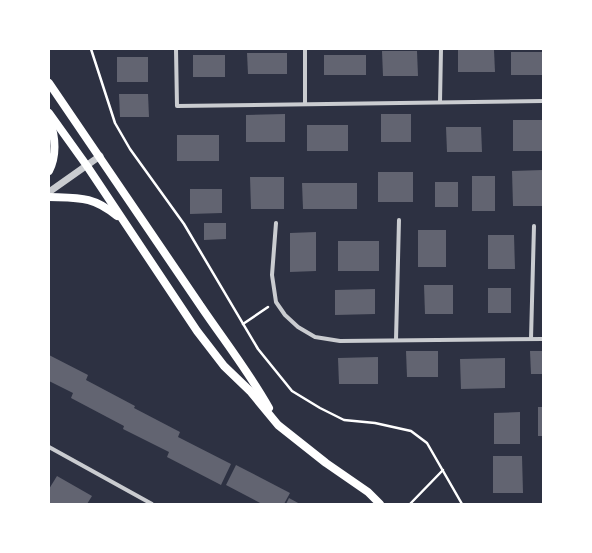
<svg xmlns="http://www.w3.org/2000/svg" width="592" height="553" viewBox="0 0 592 553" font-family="'Archivo Narrow',sans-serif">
  <rect width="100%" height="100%" fill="#2d3142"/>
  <g fill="#626471">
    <path d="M458,50H494L495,72H458Z"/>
    <path d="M382,51H417L418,76H383Z"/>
    <rect x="511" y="52" width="32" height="23"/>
    <path d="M247,53H287V74H248Z"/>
    <rect x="193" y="55" width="32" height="22"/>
    <rect x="324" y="55" width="42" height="20"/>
    <rect x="117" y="57" width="31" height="25"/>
    <path d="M119,94H148L149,117H120Z"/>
    <path d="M285,114V142H246V115Z"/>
    <rect x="381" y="114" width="30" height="28"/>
    <rect x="513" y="120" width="30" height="31"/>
    <rect x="307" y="125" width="41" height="26"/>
    <path d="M446,127H481L482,152H447Z"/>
    <rect x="177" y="135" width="42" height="26"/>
    <path d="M543,170V206H513L512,171Z"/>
    <rect x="378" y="172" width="35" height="30"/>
    <rect x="472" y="176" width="23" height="35"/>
    <path d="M250,177H284V209H251Z"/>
    <rect x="435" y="182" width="23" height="25"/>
    <path d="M302,183H357V209H303Z"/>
    <path d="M190,189H222V213L190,214Z"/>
    <path d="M204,223H226V239L204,240Z"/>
    <rect x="418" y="230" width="28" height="37"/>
    <path d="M316,232V271L290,272V233Z"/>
    <path d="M488,235H514L515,269H488Z"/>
    <rect x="338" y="241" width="41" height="30"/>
    <path d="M424,285H453V314H425Z"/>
    <rect x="488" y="288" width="23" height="25"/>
    <path d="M375,289V314L335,315V290Z"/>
    <path d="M406,351H438V377H407Z"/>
    <path d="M530,351H543V374H531Z"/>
    <path d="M49,355L88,375L86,380L135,406L134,408L180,432L178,437L231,464L221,485L167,457L169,452L123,429L124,426L71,398L73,393L49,381Z"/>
    <path d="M378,357V384H339L338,358Z"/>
    <path d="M505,358V388L461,389L460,359Z"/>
    <rect x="538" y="407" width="5" height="29"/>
    <path d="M520,412V444H494V413Z"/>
    <path d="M493,456H522L523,493H493Z"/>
    <path d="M236,465L290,493L284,504H262L226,485Z"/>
    <path d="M57,476L92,496L87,504L49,503V489Z"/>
    <path d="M289,498L300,504H286Z"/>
  </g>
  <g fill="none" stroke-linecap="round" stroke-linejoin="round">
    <g stroke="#fff" stroke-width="2.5">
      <path d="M91,49L115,123L130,149L184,224L258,349L292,391L320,408L344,420L375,423L411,431L427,443L462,504"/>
      <path d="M243,324L268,307"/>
      <path d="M410,504L443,470"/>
    </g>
    <g stroke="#caccd0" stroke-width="4">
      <path d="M176,49L177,106L543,101"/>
      <path d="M305,49V104"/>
      <path d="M440,102L441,49"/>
      <path d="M276,223L272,275L276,302L285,315L298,327L315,337L340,341L543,339"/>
      <path d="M531,339L534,226"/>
      <path d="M396,340L399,220"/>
      <path d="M49,447L152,504"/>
    </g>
    <path stroke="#caccd0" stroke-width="7" d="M49,192L100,156"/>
    <g stroke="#fff" stroke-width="8">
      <path d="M49,83C100,157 150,231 200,305C223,339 249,372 269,408"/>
      <path d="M49,113L87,166L197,331L224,366L250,391L278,425L326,463L368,492L380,504"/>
      <path d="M49,118C55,135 57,155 49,171"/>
      <path d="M49,197C79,198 93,196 117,216"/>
    </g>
  </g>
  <rect width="592" height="553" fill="none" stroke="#ffffff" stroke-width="100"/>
</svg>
